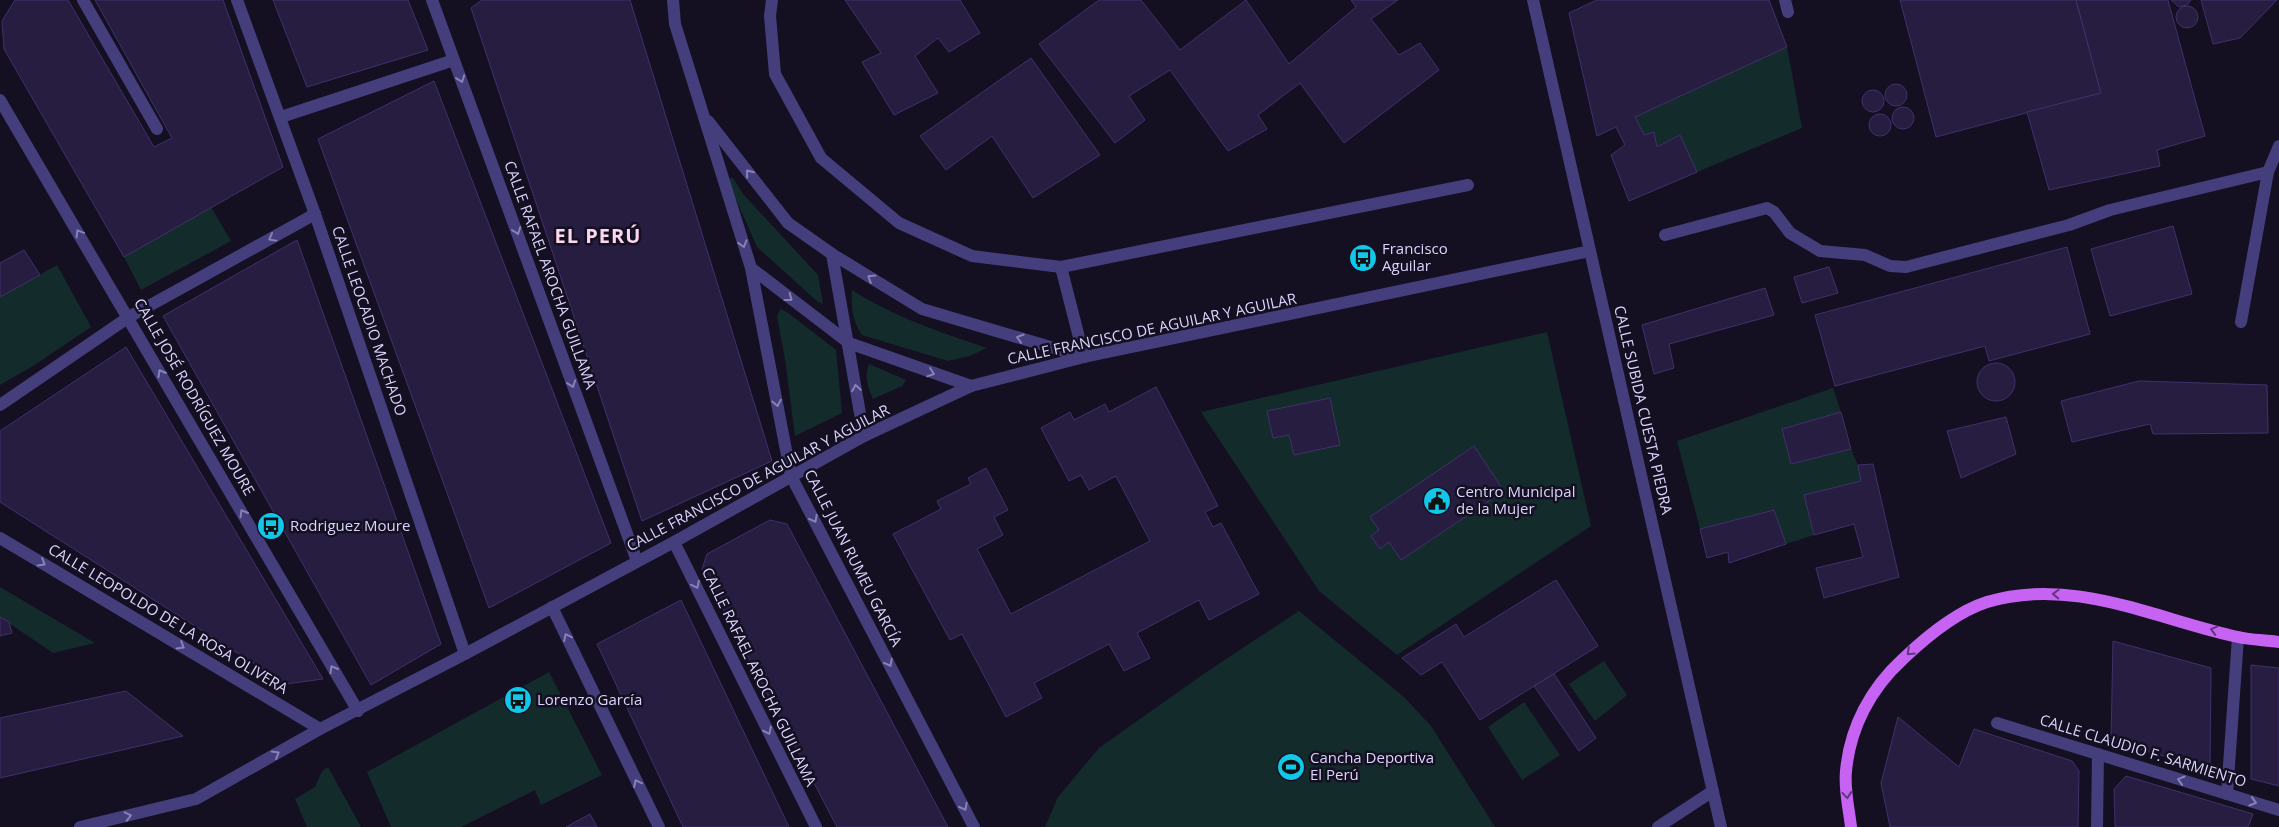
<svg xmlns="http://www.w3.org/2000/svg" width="2279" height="827" viewBox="0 0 2279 827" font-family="'Open Sans',sans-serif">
  <rect width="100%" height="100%" fill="#141022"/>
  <g fill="#132b2b">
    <path d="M1787,47L1802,128L1697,172L1680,135L1657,147L1654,132L1644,135L1635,117Z"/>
    <path d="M733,178L743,194L818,275L823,304L818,302L757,247L727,179Z"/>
    <path d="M211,207L231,241L141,290L124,257Z"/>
    <path d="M57,265L91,327L33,366L0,385V297Z"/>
    <path d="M852,290C894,317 940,332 987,348L970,356L948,361L862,335C852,320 851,307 852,290Z"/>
    <path d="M780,309L787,312L836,350L842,413L795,436L785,359L777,316Z"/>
    <path d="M1547,332L1591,526L1397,655L1319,591L1201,412Z"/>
    <path d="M869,364L906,380L902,386L873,399C868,388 864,376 869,364Z"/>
    <path d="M1833,388L1841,412L1782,429L1791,464L1851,449L1858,465L1861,481L1805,495L1814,535L1786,544L1774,510L1700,529L1677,441Z"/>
    <path d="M0,587L95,643L53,653L0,617Z"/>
    <path d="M1299,611L1404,697L1431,726L1495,827H1045L1058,797L1099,748L1205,673Z"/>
    <path d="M1604,661L1627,695L1595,721L1569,684Z"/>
    <path d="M549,672L602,775L541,805L535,790L461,827H391L367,772Z"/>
    <path d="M1524,702L1560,755L1522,780L1488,727Z"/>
    <path d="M328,767L361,827H307L295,799L315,787L322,771Z"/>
  </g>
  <g fill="#271d41" stroke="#40316b">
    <path d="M15,0H68L154,147L172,138L95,0H223L283,167L124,257L4,49L2,21Z"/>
    <path d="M273,0H408L428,50L307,87Z"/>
    <path d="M482,0H630L772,461L642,521L471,8Z"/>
    <path d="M845,0H960L980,33L949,52L938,38L915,56L938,93L894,115L862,62L881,53Z"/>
    <path d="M1099,0H1141L1180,50L1246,0L1289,64L1356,7L1351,0H1398L1371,19L1399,55L1420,43L1439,70L1344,143L1300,83L1258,115L1267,129L1228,151L1170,70L1129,96L1145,120L1115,143L1039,44Z"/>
    <path d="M1597,0H1769L1787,47L1635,117L1644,135L1654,132L1657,147L1680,135L1697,172L1629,201L1611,155L1625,145L1616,127L1597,136L1569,13Z"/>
    <path d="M1900,0H2076L2101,93L1936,137Z"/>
    <path d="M2076,0H2168L2205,136L2157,150L2160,166L2049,190L2027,112L2101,93Z"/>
    <path d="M2171,0H2191L2187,5L2179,7Z"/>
    <path d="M2201,0H2277L2240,38L2213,44Z"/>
    <circle cx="2187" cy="17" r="11"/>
    <path d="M1031,58L1100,155L1033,198L992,136L946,170L920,136Z"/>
    <path d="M434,81L611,543L489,608L318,139Z"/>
    <circle cx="1896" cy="95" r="11"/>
    <circle cx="1873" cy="101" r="11"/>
    <circle cx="1903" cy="118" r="11"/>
    <circle cx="1880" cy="125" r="11"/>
    <path d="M2173,226L2192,294L2110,316L2091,249Z"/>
    <path d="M297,240L441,644L371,685L163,316Z"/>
    <path d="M2067,247L2090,334L1989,361L1985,346L1835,386L1815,315Z"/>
    <path d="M24,250L40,275L0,297V263Z"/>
    <path d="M1829,267L1838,293L1802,303L1794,277Z"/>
    <path d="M1765,288L1774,315L1669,344L1674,368L1654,374L1642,325Z"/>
    <path d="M126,347L323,679L286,684L0,502V431Z"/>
    <circle cx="1996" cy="382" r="19"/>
    <path d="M2139,381L2267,385L2268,433L2153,434L2150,424L2072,442L2061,401Z"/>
    <path d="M1156,387L1218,506L1205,512L1213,527L1221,523L1259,594L1209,620L1199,600L1137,633L1150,658L1124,671L1109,644L1034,683L1042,698L1006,717L962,634L950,640L893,534L941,509L937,501L971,484L968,478L986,468L1008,510L994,517L1003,535L977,549L1011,614L1150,541L1116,476L1089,490L1081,475L1069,481L1041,428L1070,412L1074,420L1105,404L1109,412Z"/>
    <path d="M1330,398L1340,445L1294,455L1289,435L1273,438L1267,411Z"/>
    <path d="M1841,412L1851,449L1791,464L1782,429Z"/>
    <path d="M2006,417L2016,454L1961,478L1947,431Z"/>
    <path d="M1474,446L1504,491L1401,560L1389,542L1380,549L1371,536L1379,530L1370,517Z"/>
    <path d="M1873,464L1899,577L1824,598L1816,568L1863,557L1854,524L1814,535L1804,495L1861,481L1858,465Z"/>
    <path d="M1774,510L1786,544L1729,563L1728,552L1707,558L1700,529Z"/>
    <path d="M770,520L787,524L948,827H837L702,569L707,554Z"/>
    <path d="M1556,580L1598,646L1480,720L1442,662L1421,675L1402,658L1456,624L1464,637Z"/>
    <path d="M681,600L789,827H683L597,644Z"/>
    <path d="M0,617L9,622L12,633L0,636Z"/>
    <path d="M2113,641L2211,668L2210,769L2111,741Z"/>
    <path d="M2251,665L2279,668V786L2251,779Z"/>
    <path d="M1554,674L1596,738L1579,751L1534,686Z"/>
    <path d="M126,691L183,736L0,778V718Z"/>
    <path d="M1898,717L1959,767L1974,729L2072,761L2079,771L2078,827H1890L1881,783Z"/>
    <path d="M2126,776L2253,814L2248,827H2115L2114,789Z"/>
    <path d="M590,814L597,827H566Z"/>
  </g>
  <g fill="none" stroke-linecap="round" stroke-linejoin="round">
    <g stroke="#443e7d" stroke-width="12">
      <path d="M83,0L157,129"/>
      <path d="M237,0L315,214L465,654"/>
      <path d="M432,0L637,561"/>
      <path d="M673,0L675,24L751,268L791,476L974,827"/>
      <path d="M772,0L770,16L775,74L821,158L899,223L972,256L1061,267L1468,185"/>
      <path d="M1533,0L1721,827"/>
      <path d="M1785,0L1788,12"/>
      <path d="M0,100L358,711"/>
      <path d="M281,117L454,60"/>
      <path d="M708,121L788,223L832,254L922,309L1084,357"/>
      <path d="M1665,235L1767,208L1774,212L1790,233L1820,251L1865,255L1890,266L1906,267L2069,225L2110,210L2268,172"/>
      <path d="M832,254L864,436"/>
      <path d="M1061,267L1084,357"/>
      <path d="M751,268L849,343L971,386"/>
      <path d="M2241,322L2268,172L2279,146"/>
      <path d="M0,405L129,317L315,214"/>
      <path d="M0,538L320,729"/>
      <path d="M674,542L816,827"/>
      <path d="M552,607L659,827"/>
      <path d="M1997,723L2279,810"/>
      <path d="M2227,794L2238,637"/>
      <path d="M80,827L196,799L320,729L465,654L674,542L864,436L971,386L1084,357L1590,251"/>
      <path d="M1658,827L1713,791"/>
      <path d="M2097,827L2098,754"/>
    </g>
    <path stroke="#c663f3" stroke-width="12" d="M1851,827C1849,809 1844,789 1846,771C1850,727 1871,688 1903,659C1926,637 1956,612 1987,602C2073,576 2155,619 2238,637C2251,640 2265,640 2279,642"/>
  </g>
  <defs><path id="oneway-chevron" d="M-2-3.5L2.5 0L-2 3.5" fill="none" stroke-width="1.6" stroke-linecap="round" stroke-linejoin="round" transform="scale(1.25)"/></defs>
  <g stroke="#8882b6">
    <use href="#oneway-chevron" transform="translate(461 79) rotate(70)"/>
    <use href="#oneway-chevron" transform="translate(749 173) rotate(-128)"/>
    <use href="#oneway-chevron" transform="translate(517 231) rotate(70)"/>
    <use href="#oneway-chevron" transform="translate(79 233) rotate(-121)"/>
    <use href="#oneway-chevron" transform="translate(272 238) rotate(151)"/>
    <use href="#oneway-chevron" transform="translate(743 244) rotate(73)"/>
    <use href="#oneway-chevron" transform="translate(871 278) rotate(-148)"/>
    <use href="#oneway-chevron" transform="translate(789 298) rotate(37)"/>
    <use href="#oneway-chevron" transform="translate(1020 338) rotate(-163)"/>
    <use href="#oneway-chevron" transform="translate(161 373) rotate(-120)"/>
    <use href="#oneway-chevron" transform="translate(931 373) rotate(19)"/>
    <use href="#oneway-chevron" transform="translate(572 384) rotate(70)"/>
    <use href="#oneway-chevron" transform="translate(856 388) rotate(-99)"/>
    <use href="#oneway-chevron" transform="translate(777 403) rotate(79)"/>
    <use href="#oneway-chevron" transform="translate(243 513) rotate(-120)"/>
    <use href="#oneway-chevron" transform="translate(814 519) rotate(62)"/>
    <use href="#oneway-chevron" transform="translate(42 563) rotate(31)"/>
    <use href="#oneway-chevron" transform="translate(696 585) rotate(64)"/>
    <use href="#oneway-chevron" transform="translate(567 637) rotate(-116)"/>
    <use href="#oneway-chevron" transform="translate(181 646) rotate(31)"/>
    <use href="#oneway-chevron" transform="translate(889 663) rotate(62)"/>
    <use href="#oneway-chevron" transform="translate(333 669) rotate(-120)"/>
    <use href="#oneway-chevron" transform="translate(768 731) rotate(64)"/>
    <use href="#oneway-chevron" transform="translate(276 754) rotate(-30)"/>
    <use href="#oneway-chevron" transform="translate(2181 780) rotate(-163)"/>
    <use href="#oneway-chevron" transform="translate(637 783) rotate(-116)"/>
    <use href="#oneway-chevron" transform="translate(2253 802) rotate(17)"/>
    <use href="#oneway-chevron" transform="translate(964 807) rotate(62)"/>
    <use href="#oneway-chevron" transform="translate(128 816) rotate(-13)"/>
  </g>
  <g stroke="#643580">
    <use href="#oneway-chevron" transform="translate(2056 594) rotate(-178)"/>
    <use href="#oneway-chevron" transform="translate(2214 630) rotate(-165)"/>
    <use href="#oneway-chevron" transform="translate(1910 652) rotate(137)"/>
    <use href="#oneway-chevron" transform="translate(1847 795) rotate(85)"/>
  </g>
  <defs>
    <g id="bus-disc" transform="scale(1.4375)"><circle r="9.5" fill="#12c7e9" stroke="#141022"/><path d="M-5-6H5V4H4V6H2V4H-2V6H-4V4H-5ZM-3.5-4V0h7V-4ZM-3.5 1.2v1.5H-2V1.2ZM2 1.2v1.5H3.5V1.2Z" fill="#111"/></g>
    <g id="civic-disc" transform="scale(1.4375)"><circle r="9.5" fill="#12c7e9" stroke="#141022"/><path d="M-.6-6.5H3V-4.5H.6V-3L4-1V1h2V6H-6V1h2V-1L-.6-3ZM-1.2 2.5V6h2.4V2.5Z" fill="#111"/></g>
    <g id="stadium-disc" transform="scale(1.4375)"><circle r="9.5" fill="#12c7e9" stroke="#141022"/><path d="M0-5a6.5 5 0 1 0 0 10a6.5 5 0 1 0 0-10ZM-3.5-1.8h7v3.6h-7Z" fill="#111"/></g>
  </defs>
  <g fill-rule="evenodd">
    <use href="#bus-disc" x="1363" y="258"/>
    <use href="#civic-disc" x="1437" y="501"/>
    <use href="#bus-disc" x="271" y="526"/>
    <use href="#bus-disc" x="518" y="700"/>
    <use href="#stadium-disc" x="1291" y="767"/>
  </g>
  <g text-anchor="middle" stroke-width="5" stroke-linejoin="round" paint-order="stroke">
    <g font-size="15" fill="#dbd4fc" stroke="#141022" text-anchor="start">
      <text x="1382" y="254">Francisco<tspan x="1382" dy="17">Aguilar</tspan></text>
      <text x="1456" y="497">Centro Municipal<tspan x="1456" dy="17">de la Mujer</tspan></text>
      <text x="290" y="531">Rodriguez Moure</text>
      <text x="537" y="705">Lorenzo García</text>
      <text x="1310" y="763">Cancha Deportiva<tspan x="1310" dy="17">El Perú</tspan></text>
    </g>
    <g font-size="15" fill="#dbd4fc" stroke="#141022">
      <text transform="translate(550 275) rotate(70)" y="5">CALLE RAFAEL AROCHA GUILLAMA</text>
      <text transform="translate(369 321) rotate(71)" y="5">CALLE LEOCADIO MACHADO</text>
      <text transform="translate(1152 329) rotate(-12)" y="5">CALLE FRANCISCO DE AGUILAR Y AGUILAR</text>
      <text transform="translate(194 397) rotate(60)" y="5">CALLE JOSÉ RODRÍGUEZ MOURE</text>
      <text transform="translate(1643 410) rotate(77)" y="5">CALLE SUBIDA CUESTA PIEDRA</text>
      <text transform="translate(758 478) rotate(-28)" y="5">CALLE FRANCISCO DE AGUILAR Y AGUILAR</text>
      <text transform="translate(853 558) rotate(63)" y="5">CALLE JUAN RUMEU GARCÍA</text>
      <text transform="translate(168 619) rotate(31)" y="5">CALLE LEOPOLDO DE LA ROSA OLIVERA</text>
      <text transform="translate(759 677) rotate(64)" y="5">CALLE RAFAEL AROCHA GUILLAMA</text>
      <text transform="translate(2143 751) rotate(17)" y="5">CALLE CLAUDIO F. SARMIENTO</text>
    </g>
    <g font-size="20" font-weight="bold" letter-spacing="1" fill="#fcd6ec" stroke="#141022">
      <text x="598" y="243">EL PERÚ</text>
    </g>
  </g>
</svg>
